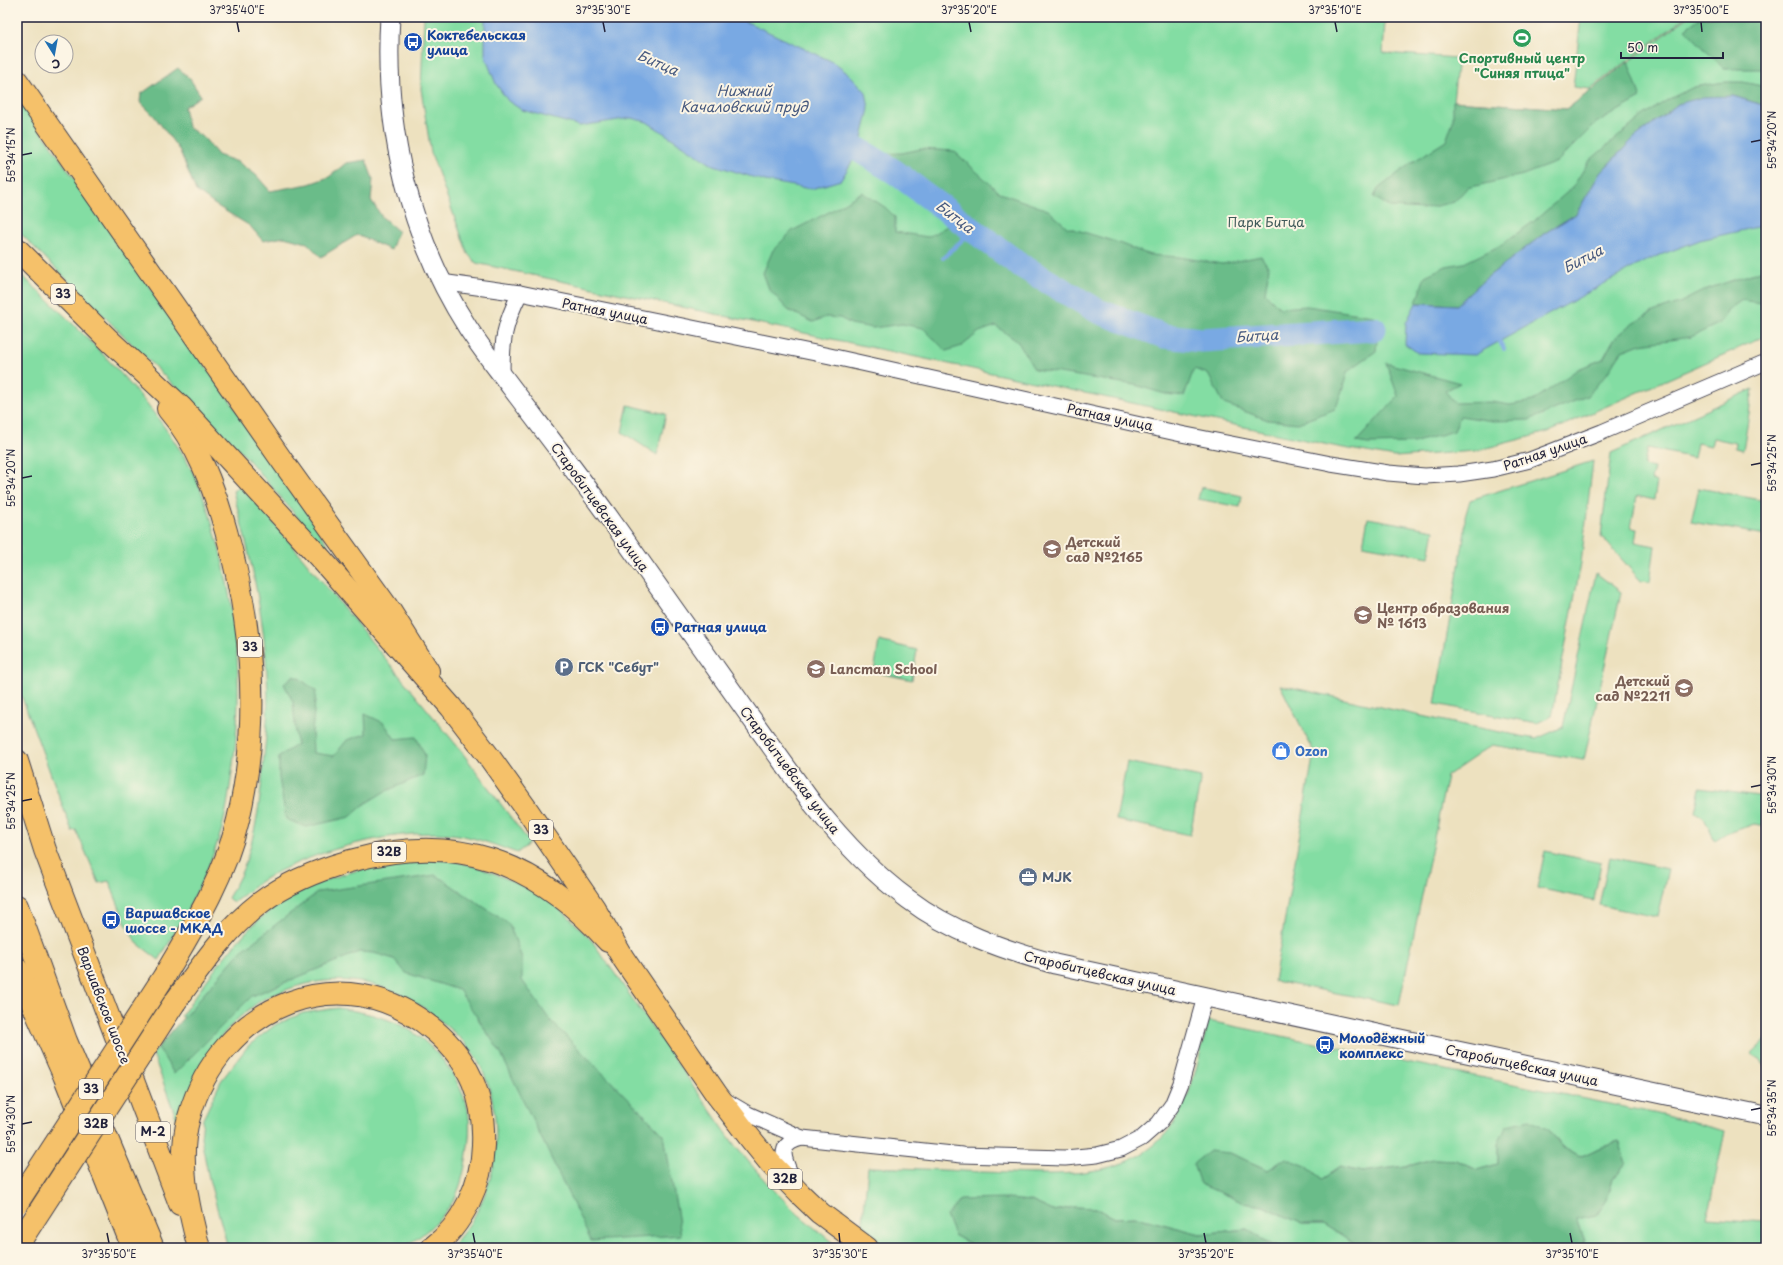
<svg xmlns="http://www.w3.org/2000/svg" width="1783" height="1265" viewBox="0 0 1783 1265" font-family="'Playpen Sans',sans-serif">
  <rect width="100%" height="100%" fill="#fcf5e5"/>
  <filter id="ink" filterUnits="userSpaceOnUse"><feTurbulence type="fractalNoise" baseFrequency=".025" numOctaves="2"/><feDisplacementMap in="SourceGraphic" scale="8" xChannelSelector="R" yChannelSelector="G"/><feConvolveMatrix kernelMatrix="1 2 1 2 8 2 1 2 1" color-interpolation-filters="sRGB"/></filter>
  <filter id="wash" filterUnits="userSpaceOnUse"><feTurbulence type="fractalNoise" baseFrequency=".012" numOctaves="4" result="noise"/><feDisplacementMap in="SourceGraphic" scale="16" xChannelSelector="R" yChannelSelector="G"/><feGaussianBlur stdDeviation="0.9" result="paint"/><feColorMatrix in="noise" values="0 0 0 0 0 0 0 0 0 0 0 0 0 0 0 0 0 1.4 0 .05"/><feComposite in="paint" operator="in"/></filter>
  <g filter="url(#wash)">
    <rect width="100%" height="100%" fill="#ede1bf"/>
    <g fill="#83dda3" stroke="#52806f">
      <path d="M424,17H1298L1385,22L1383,53L1458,58L1453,101L1567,109L1688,17H1766V336L1548,432L1475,451L1395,457L1338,447L476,263L468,254L431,153L421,89Z"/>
      <path d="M1581,17H1686L1590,89L1573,87Z"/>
      <path d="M17,97L280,472L328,545L324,548L246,457L17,230Z"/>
      <path d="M17,271C75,325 137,383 180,450C201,482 212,519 221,555C239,632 243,694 232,772C229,794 226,817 219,838C205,881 182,921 159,960L137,943L128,929L109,881L99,883L76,830L72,831L17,684Z"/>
      <path d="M1753,389L1743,450L1735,448L1736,443L1713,438L1711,446L1697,443L1694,458L1647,448L1644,466L1654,468L1651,480L1657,482L1654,500L1637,496L1631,528L1637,529L1635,542L1655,546L1650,582L1641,581L1601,536L1611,453Z"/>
      <path d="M628,405L666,414L657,455L622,432Z"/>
      <path d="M1593,461L1581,563L1552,716L1537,723L1435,704L1465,531V517L1470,500Z"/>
      <path d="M240,486L269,517L458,747L530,843L517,853C498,846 479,839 459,835C402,826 308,851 260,882C251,889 242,896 233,903L228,898C233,889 239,879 243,869C257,833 261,794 264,756C267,729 269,702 267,675C264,612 249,551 233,491Z"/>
      <path d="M1201,487L1242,496L1240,507L1198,499Z"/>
      <path d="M1699,488L1766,501V535L1691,522Z"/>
      <path d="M1368,518L1434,530L1429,557L1363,545Z"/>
      <path d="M1596,573L1621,592L1584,760L1492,745L1447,776L1399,1005L1274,981L1314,752L1280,685L1449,722L1536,739L1563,727Z"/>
      <path d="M879,641L917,650L912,680L874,672Z"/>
      <path d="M1127,762L1201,777L1190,835L1116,820Z"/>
      <path d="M1700,788L1766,797V826L1754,824L1726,834L1715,841L1704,818L1695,812Z"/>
      <path d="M1545,851L1601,863L1594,900L1537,888Z"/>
      <path d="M1610,857L1668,869L1657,917L1599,905Z"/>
      <path d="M430,859L459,862L484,869L514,882L543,896L568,916L592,941L736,1147L767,1183L799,1215L839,1248H450C461,1236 471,1224 478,1209C504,1161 502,1095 471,1050C464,1041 454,1032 445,1025C399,982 339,968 281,992C275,994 269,996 264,999C247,1009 229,1026 217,1042C212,1048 209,1058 205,1066C196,1085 187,1104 178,1123L153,1054L161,1043L173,1048L205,1028L181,1016C202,987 223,956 248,930C296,881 364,864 430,859Z"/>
      <path d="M338,1008C368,1013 398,1019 422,1039C443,1056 459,1080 467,1106C470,1118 470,1134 468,1146C466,1163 463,1180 456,1196C446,1216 421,1238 402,1248H228L209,1179L201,1138L203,1119L221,1081L248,1046L275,1025L303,1013Z"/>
      <path d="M1209,1021L1658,1114L1725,1131L1707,1218L1766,1222V1248H1583L1584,1241L1576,1220L1607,1200L1613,1179L1626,1163L1619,1142L1599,1148L1580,1157L1562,1147L1549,1130L1498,1144V1164L1477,1170L1456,1160L1433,1159L1412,1165L1362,1172L1340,1167L1322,1179L1306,1166L1268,1170L1230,1153L1244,1203L1263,1206L1303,1224H1323L1359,1247L1364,1248H1285L1265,1241L1247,1229L1200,1234L1136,1217L1115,1218L1096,1208L1074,1207L1053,1211L1031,1201L954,1235L972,1245V1248H885L862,1232L868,1167C907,1168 945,1170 983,1172C1050,1174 1139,1186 1178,1116C1193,1091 1200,1050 1209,1021Z"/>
      <path d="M1766,1040V1067L1759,1059L1751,1054Z"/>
    </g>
    <g fill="#6abc89" stroke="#466f62">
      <path d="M1701,17H1766V69H1724L1685,29Z"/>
      <path d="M1628,62L1641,98L1596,123L1557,162L1523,175L1467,188L1454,202L1423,209L1390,207L1374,197L1378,189L1411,163L1446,141L1453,121V101L1567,109Z"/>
      <path d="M178,68L190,79L201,96L184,107L188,127L205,139L218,155L238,162L256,175L270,191L309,184L329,177L346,163L366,160L373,179L371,200L382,217L398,231L391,250L357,235L321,257L307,243L284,237L263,241L250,226L214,204L196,191L180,151L155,117L140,102L141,94Z"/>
      <path d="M1724,82H1743L1766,87V106L1733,96L1678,104L1634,138L1600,173L1576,214L1545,233L1485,279L1457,305L1416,303L1425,276L1446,266L1464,263L1499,246L1533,222L1572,188L1589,161L1644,115L1669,99L1694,87Z"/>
      <path d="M921,149L954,151L1000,193L1048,210L1067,227L1116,242L1150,255L1179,257L1222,264L1261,256L1269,268L1265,293L1280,308L1307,306L1373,316L1379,320L1376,351L1347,372L1343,388L1335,409L1298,423L1268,420L1224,404L1208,374L1194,369L1184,396L1165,394L1135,385L1034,369L1018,342L996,326L979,332L962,346L946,351L923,328L902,324L873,328L851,324L840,318L826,317L813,322L788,310L769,289L763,273L773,250L792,231L829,212L862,192L886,208L895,217V232L928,237L951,224L957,213L875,154L902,153Z"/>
      <path d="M1766,269V304L1742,300L1729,309L1720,323L1691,337L1640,344L1622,351L1606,375L1587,396L1529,420L1493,421L1460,416L1454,431L1413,443L1368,444L1356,442L1398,396L1386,363L1460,383L1445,391L1455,403L1492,402L1510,405L1533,401L1578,369L1603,359L1614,339L1632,324L1653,312L1679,303L1707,289Z"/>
      <path d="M293,676L299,678L316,691L312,732L313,753L334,756L347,740L366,734L365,714L384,723L395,739L416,737L425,755L423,775L384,792L366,803L350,817L306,827L286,819L279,778V756L297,745L293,702L284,684Z"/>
      <path d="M436,875L509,924L522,958V980L549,1019L664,1135L681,1235L591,1241L500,1052L459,990L406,973L394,959L374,953L359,952L252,996L174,1074L158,1047L240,952L318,892Z"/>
      <path d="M1530,1120L1549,1130L1562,1147L1580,1157L1599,1148L1619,1142L1626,1163L1613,1179L1607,1200L1596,1216L1576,1220L1584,1241L1583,1248H1364L1359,1247L1323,1224H1303L1263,1206L1244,1203L1200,1184L1193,1164L1209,1151L1230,1153L1268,1170L1286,1158L1306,1166L1322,1179L1340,1167L1362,1172L1412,1165L1433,1159L1456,1160L1477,1170L1498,1164V1144L1507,1125Z"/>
      <path d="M1008,1199L1031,1201L1053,1211L1074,1207L1096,1208L1115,1218L1136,1217L1200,1234L1247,1229L1265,1241L1285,1248H1304H972V1245L954,1235L946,1216L960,1200Z"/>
    </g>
    <g fill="#79a9e3" stroke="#4e668f">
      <path d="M485,17H736L831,61L850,75L866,92L869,109L859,150L841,180L811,189L765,181L711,164L647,122L631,118L580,126L522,110L508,101L496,84L485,56Z"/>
      <path d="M1733,96L1766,106V225L1700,240L1647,260L1475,355L1418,353L1405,344L1406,323L1416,303L1457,305L1485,279L1545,233L1576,214L1600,173L1634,138L1678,104L1703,97Z"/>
    </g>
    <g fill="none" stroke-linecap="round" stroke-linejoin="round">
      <g stroke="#79a9e3" stroke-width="4">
        <path d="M943,258L973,230"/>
        <path d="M1500,342L1504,349"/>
      </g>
      <path stroke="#79a9e3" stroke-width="25" d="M829,137L859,150L895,172L1020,265L1098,311L1164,336L1202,340L1374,329"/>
    </g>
  </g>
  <g filter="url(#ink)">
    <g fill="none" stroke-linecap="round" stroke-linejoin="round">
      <g stroke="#403f4f" stroke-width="17">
        <g id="minor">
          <path d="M441,282L520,293L830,356L1181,434L1331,464L1388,473L1425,476L1459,474L1493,469L1530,460L1602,432L1766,362"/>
          <path d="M502,374C502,339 504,325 520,293"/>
          <path d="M726,1101L748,1114L802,1138"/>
          <path d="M794,1182C786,1162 773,1145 802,1138L962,1155L1065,1158L1097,1155L1121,1149L1142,1138L1159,1123L1172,1105L1181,1083L1205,997"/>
        </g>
      </g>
      <g stroke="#403f4f" stroke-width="21">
        <path id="tertiary" d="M390,17C383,126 409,236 468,328C481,348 497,368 511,387C545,432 580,477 613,523C680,617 745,711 813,804C841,839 871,872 908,899C950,931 1004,950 1055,964L1400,1039L1766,1116"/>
      </g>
      <g stroke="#403f4f" stroke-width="24">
        <g id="primary">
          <path d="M17,81L283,462L390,611L428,671"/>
          <path d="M17,761L45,850L180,1204"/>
          <path d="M175,1002C201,967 225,930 260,903C286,883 318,870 350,861C455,831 536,861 608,941"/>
          <path d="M199,1248C188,1207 177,1159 189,1117C220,1006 342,952 435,1031C470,1061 485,1098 483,1145C482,1183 463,1225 432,1248"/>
        </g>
      </g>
      <g stroke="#403f4f" stroke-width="24">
        <g id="trunk">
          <path d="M17,249L109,340L181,407L322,560L451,707L490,758L525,807L594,908L623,958L717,1095L750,1138L771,1164L799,1193L820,1213L867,1248"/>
          <path d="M17,906L66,1041L153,1248"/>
          <path d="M17,969L64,1075L133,1248"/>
          <path d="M165,975C194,926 225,876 238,820C261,723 253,626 226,531C214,488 198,444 168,409"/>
        </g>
      </g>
      <use href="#minor" stroke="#fff" stroke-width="15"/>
      <use href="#tertiary" stroke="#fff" stroke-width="19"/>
      <use href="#primary" stroke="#f5c16b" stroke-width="22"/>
      <use href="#trunk" stroke="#f5c16b" stroke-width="22"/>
      <g stroke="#403f4f" stroke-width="24" stroke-linecap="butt">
        <path id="primary-bridge" d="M17,1246L175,1002"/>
      </g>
      <g stroke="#403f4f" stroke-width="24" stroke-linecap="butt">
        <path id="trunk-bridge" d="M17,1203L165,975"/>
      </g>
      <use href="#primary-bridge" stroke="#f5c16b" stroke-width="22"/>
      <use href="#trunk-bridge" stroke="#f5c16b" stroke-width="22"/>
    </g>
  </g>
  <path fill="none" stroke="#22223b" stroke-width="1.5" d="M237,22L239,32M603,22L605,32M969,22L971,32M1335,22L1337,32M1701,22L1702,32M1751,142L1761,140M22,155L32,153M1751,465L1761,463M22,478L32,476M1751,787L1761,785M22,801L32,799M1751,1110L1761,1108M22,1124L32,1122M107,1233L109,1243M473,1233L475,1243M839,1233L840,1243M1204,1233L1206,1243M1570,1233L1572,1243"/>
  <defs>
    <g id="stadium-disc" transform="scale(1)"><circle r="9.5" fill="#2e9e5b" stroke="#fcf5e5"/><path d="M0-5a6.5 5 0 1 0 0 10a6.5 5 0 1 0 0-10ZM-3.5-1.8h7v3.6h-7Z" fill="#fff"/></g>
    <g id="bus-disc" transform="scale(1)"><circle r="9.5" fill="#1a4fb4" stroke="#fcf5e5"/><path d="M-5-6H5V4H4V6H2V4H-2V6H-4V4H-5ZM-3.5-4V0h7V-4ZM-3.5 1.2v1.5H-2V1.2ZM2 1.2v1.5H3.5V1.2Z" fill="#fff"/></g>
    <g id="school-disc" transform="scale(1)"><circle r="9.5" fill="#8d6e63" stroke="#fcf5e5"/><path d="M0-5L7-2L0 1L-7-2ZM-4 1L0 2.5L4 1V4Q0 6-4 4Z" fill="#fff"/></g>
    <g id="parking-disc" transform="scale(1)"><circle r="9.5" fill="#5c6f8a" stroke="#fcf5e5"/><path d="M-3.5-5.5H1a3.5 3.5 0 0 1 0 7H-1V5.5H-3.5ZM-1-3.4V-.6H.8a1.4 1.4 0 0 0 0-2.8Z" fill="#fff"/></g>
    <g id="shop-disc" transform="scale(1)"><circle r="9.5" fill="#3f7fe0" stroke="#fcf5e5"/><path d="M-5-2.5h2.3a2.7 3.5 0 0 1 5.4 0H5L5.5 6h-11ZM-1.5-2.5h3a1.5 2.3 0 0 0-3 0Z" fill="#fff"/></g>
    <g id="office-disc" transform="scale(1)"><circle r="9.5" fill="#5c6f8a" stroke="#fcf5e5"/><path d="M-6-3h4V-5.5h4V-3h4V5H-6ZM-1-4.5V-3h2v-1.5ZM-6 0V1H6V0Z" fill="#fff"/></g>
  </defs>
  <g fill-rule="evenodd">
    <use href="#stadium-disc" x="1522" y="38"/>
    <use href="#bus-disc" x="413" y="42"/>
    <use href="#school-disc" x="1052" y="549"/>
    <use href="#school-disc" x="1363" y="615"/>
    <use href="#bus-disc" x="660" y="627"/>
    <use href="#parking-disc" x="564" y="667"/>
    <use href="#school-disc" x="816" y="669"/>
    <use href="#school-disc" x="1684" y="688"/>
    <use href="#shop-disc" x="1281" y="751"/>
    <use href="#office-disc" x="1028" y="877"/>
    <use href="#bus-disc" x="111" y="920"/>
    <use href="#bus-disc" x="1325" y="1045"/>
  </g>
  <g text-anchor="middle" stroke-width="4" stroke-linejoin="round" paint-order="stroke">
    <g fill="#fcf5e5" stroke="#63616e" stroke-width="1">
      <rect x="51" y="284" width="24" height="20" rx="3"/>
      <rect x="238" y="637" width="24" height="20" rx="3"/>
      <rect x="529" y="820" width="24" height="20" rx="3"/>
      <rect x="372" y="842" width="34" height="20" rx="3"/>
      <rect x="79" y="1079" width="24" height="20" rx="3"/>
      <rect x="79" y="1114" width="34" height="20" rx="3"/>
      <rect x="136" y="1122" width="34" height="20" rx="3"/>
      <rect x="768" y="1169" width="34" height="20" rx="3"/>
    </g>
    <g font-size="12" font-weight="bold" fill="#22223b">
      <text x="63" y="298">33</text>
      <text x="250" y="651">33</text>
      <text x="541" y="834">33</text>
      <text x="389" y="856">32B</text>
      <text x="91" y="1093">33</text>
      <text x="96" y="1128">32B</text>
      <text x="153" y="1136">М-2</text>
      <text x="785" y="1183">32B</text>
    </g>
    <g font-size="13" font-weight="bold" fill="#164399" stroke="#fcf5e5" text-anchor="start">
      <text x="427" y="40">Коктебельская<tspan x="427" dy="15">улица</tspan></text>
      <text x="674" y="632">Ратная улица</text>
      <text x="125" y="918">Варшавское<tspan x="125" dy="15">шоссе - МКАД</tspan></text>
      <text x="1339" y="1043">Молодёжный<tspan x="1339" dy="15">комплекс</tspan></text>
    </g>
    <g font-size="13" font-weight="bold" fill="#27864d" stroke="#fcf5e5">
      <text x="1522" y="63">Спортивный центр<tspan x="1522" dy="15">"Синяя птица"</tspan></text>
    </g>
    <g font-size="13" fill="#3f5a5a" stroke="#fcf5e5">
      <text x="1266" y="227">Парк Битца</text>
    </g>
    <g font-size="13" fill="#22223b" stroke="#fcf5e5">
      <text transform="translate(605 311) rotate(11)" y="5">Ратная улица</text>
      <text transform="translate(1110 417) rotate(12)" y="5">Ратная улица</text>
      <text transform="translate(1545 452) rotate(-19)" y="5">Ратная улица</text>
      <text transform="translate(600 507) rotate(54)" y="5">Старобитцевская улица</text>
      <text transform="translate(790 770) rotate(53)" y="5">Старобитцевская улица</text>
      <text transform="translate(1100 973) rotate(13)" y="5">Старобитцевская улица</text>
      <text transform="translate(104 1005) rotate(69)" y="5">Варшавское шоссе</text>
      <text transform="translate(1522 1065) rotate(12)" y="5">Старобитцевская улица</text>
    </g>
    <g font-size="13" font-weight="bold" fill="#785e54" stroke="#fcf5e5" text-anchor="start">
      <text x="1066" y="547">Детский<tspan x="1066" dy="15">сад №2165</tspan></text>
      <text x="1377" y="613">Центр образования<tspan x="1377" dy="15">№ 1613</tspan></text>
      <text x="830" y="674">Lancman School</text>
      <text x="1670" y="686" text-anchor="end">Детский<tspan x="1670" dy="15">сад №2211</tspan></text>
    </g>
    <g font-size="13" font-weight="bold" fill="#4e5e75" stroke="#fcf5e5" text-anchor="start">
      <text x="578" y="672">ГСК "Себут"</text>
      <text x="1042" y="882">MJK</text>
    </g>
    <g font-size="13" font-weight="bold" fill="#366cbe" stroke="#fcf5e5" text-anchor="start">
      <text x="1295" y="756">Ozon</text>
    </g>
    <g font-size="14" font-style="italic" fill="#45587e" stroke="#fcf5e5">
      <text transform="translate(658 63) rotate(23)" y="5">Битца</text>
      <text x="744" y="96">Нижний<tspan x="744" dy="16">Качаловский пруд</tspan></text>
      <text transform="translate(955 217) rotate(37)" y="5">Битца</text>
      <text transform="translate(1583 259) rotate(-28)" y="5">Битца</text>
      <text transform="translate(1257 336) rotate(-4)" y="5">Битца</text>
    </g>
  </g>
  <rect width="1783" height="1265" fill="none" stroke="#fcf5e5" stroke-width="44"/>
  <g transform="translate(54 54) rotate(169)"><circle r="19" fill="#fcf5e5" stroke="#a5a1a1"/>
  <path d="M0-3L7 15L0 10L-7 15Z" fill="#1f6fb2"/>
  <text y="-6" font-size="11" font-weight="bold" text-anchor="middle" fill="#22223b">С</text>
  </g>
  <path d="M1621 52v6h102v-6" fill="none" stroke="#22223b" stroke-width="2"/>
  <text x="1627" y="52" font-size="12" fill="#22223b" stroke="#fcf5e5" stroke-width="3" paint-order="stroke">50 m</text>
  <rect x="22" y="22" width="1739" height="1221" fill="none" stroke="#22223b" stroke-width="1.5"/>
  <g font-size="10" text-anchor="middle" fill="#22223b">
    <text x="237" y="14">37°35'40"E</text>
    <text x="603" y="14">37°35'30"E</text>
    <text x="969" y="14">37°35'20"E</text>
    <text x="1335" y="14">37°35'10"E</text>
    <text x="1701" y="14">37°35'00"E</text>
    <text transform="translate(1772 140) rotate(-90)" y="4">55°34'20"N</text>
    <text transform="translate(11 155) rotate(-90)" y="4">55°34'15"N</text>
    <text transform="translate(1772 463) rotate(-90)" y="4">55°34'25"N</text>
    <text transform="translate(11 478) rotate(-90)" y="4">55°34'20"N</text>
    <text transform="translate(1772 785) rotate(-90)" y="4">55°34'30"N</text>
    <text transform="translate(11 801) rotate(-90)" y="4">55°34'25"N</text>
    <text transform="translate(1772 1108) rotate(-90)" y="4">55°34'35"N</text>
    <text transform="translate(11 1124) rotate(-90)" y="4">55°34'30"N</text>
    <text x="109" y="1258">37°35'50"E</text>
    <text x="475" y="1258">37°35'40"E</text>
    <text x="840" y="1258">37°35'30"E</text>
    <text x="1206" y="1258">37°35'20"E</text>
    <text x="1572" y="1258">37°35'10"E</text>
  </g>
</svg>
